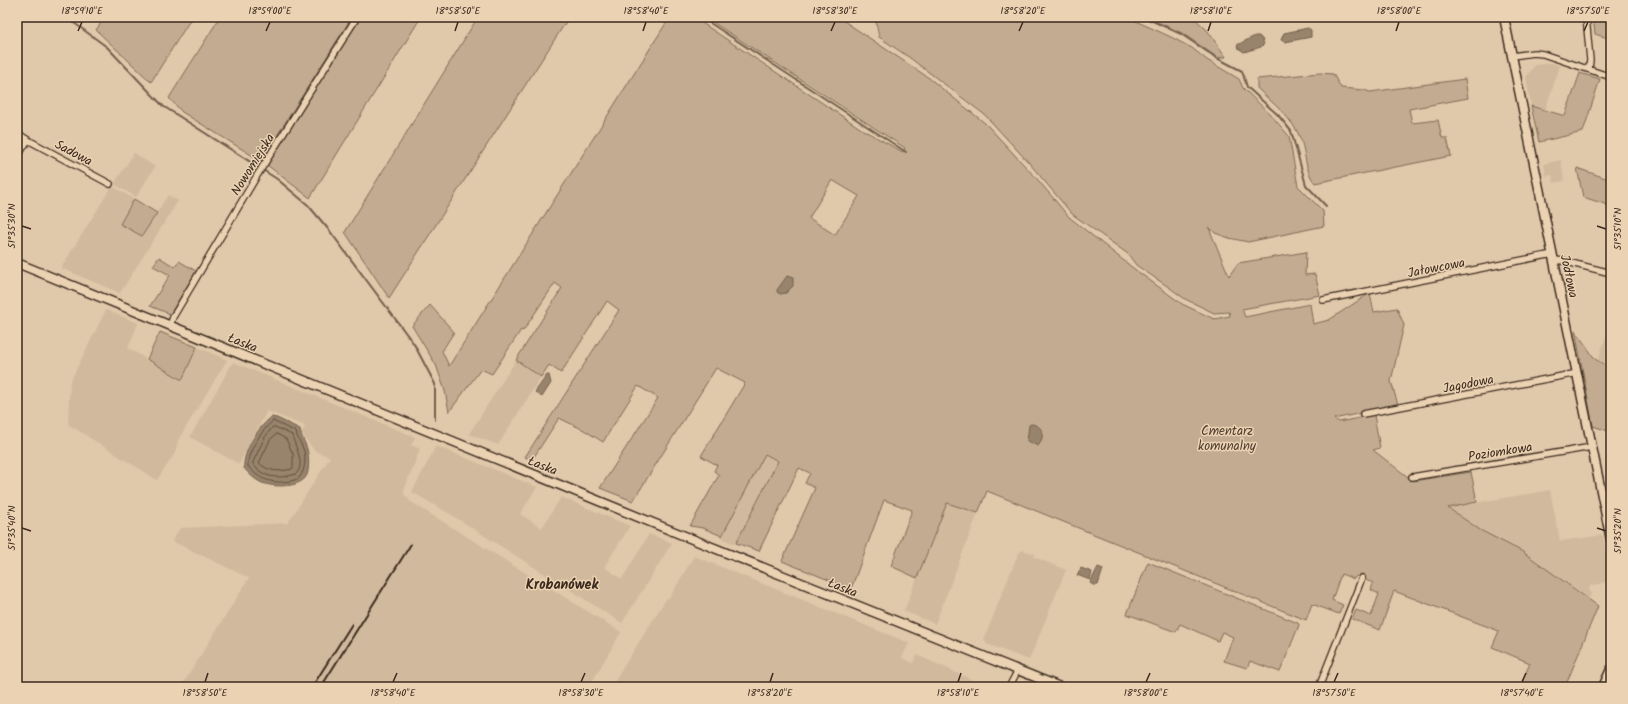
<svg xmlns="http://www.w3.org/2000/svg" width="1628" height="704" viewBox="0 0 1628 704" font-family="Kalam,sans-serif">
  <rect width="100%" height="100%" fill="#e0c8aa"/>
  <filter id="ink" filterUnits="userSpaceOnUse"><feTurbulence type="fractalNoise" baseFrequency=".025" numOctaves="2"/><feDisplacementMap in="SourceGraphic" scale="8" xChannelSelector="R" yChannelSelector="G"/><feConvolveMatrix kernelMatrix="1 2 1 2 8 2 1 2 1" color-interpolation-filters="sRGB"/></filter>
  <g filter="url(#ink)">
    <g fill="#d1b99d">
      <path d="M1552,63L1560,66L1545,110L1531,106L1526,77L1535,65Z"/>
      <path d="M134,153L155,167L136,197L114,184Z"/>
      <path d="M1561,160L1564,181L1554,183L1552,175L1546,176L1544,164Z"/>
      <path d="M112,186L134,199L121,224L142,236L168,195L178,201L120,293L61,268Z"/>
      <path d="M106,310L138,323L128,348L182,380L197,347L227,360L178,440L175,453L157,480L68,424L70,382Z"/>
      <path d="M1611,322V369L1598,360Z"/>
      <path d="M516,360L541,377L498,445L469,434Z"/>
      <path d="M233,362L415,437L411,445L420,449L403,493L411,502L621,632L589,687H181L249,578L172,541L180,528L288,523L330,457L315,451L301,434L305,426L267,411L239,464L190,437Z"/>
      <path d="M436,446L537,487L520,514L542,528L561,497L630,526L604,567L622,579L649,534L672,543L622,623L450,514L412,492Z"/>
      <path d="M765,454L778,461L735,544L721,538Z"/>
      <path d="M1550,490L1560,541L1603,535L1611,573V581L1590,586L1589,588L1591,595L1588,598L1523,552L1480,530L1447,508Z"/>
      <path d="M947,502L978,513L935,624L904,611Z"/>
      <path d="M1022,550L1035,554L1034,557L1066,570L1029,660L987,644L984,639L1018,554Z"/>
      <path d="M694,556L909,643L902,658L913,663L917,655L988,687H611L666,599L670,597Z"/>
    </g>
    <g fill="#c2ab90" stroke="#7e6a57" fill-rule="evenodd">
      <path d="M105,17H192L151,82L96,30Z"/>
      <path d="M220,17H352L261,161L182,112L169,98Z"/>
      <path d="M361,17H421L310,198L267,165Z"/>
      <path d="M478,17H569L389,298L345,232Z"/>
      <path d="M670,17H693L863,130L903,152L905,148L705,17H838L929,78L986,124L1038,180L1069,217L1133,268L1182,304L1214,319L1230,316L1229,312L1214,313L1185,299L1170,288L1136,265L1128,254L1072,214L1030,164L985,115L910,58L879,37L875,17H1127L1171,37L1192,48L1207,60L1239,79L1243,88L1271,115L1289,136L1298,186L1323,211L1324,226L1248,242L1229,238L1215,233L1208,226L1229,276L1238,263L1306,252L1305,275L1315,274L1320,295L1242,309L1245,317L1310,304L1313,324L1329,320L1370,293L1374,312L1397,308L1404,325L1391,381L1398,405L1334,419L1339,422L1374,415L1380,448L1373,450L1413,481L1471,472L1477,502L1448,508L1480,530L1523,552L1598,606L1565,687H1520L1530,663L1492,647L1499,631L1394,591L1380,630L1352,619L1356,610L1371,616L1379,594L1371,590L1373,583L1356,576L1354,579L1341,574L1332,600L1343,605L1339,614L1312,604L1306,620L987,491L978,513L947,503L917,578L891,566L912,510L884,500L851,589L782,561L815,488L805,483L810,473L799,468L759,551L736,543L778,461L765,454L722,536L703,528L690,526L719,475L714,471L717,465L701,456L745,383L716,368L633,501L600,488L658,398L638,386L603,442L584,430L559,418L532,460L525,457L619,310L607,301L561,373L549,365L541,377L516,360L562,288L555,283L523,331L521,330L492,374L481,369L449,412L445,391L436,365L412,326L430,305L454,332L442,351L449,366ZM832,180L859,196L835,235L809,218Z"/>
      <path d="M1146,17H1193L1207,30L1226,57L1218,58L1182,33Z"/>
      <path d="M1593,17H1611V39L1595,34Z"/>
      <path d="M1320,73L1333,74L1341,88L1364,90L1370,92L1465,79L1468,98L1409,109L1412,123L1438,120L1442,138H1447L1451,156L1315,183C1305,172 1306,154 1301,140C1293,118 1273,104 1257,88V79Z"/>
      <path d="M1580,73L1600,79L1583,132L1539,142L1531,106L1565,116Z"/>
      <path d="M1577,168L1611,180V206L1583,197Z"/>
      <path d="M134,199L157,213L142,236L120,224Z"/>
      <path d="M159,257L175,267L179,261L196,271L170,314L150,306L170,275L153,266Z"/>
      <path d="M1575,330L1595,359L1611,369V432L1593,426Z"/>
      <path d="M160,332L197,347L182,380L147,359Z"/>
      <path d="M1148,562L1298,623L1299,625L1280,672L1250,661L1247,668L1224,661L1233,637L1222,632L1218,641L1180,624L1176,632L1127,614Z"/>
    </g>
    <g fill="#98836c" stroke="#735f4d">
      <path d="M1308,28L1311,30V37L1285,42L1281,40L1284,33Z"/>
      <path d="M1255,36H1259L1262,39L1264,44L1261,47L1244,52L1238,48L1237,45Z"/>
      <path d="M787,276L793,278V286L786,293L780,294L777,292V290Z"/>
      <path d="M547,375H549L551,383L542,397L535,392Z"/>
      <path d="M272,417L277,418L300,429C301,438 305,441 307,449C309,455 309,465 308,471C306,489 272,488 260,482C254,479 248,473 244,468C242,453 259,425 272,417Z"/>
      <path d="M1031,424C1044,425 1045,437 1038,446L1027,441L1029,425Z"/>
      <path d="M1098,567L1103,569L1098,585H1093L1090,583Z"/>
      <path d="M1081,568L1092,572L1090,580L1077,575Z"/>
    </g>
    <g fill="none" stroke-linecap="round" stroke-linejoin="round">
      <g stroke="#604e3d" stroke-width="1">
        <path d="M273,421L296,432C297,439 302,444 304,451C306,460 305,472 298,479C279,485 261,483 248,466C246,454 263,428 273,421Z"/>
        <path d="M273,427H275L292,435C295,447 306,464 296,474C279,479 264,479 253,464V462L265,437Z"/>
        <path d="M277,434L286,439L293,454V467L292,469C279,472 269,472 259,463L270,440Z"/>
      </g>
      <g stroke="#735f4d" stroke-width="2">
        <path d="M66,17L107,47L163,106L277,179L308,205L329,230L414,344L435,384V420"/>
        <path d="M701,17L906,152"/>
        <path d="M1144,17L1181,34L1215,57L1242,71L1247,87L1278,115L1291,131L1306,185L1326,206"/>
      </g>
      <g stroke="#3b2a1e" stroke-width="8">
        <g id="street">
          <path d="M1586,17L1590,60L1589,69"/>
          <path d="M1512,56L1534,53L1543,54L1611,77"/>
          <path d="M17,133L28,140L17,157"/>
          <path d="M28,140L110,184"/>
          <path d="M1555,260L1563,261L1611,273"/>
          <path d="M1323,300L1553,254"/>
          <path d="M170,326L173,317L258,174L357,17"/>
          <path d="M1363,414L1578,373"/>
          <path d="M1412,477L1592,447"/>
          <path d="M1009,687L1018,670"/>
          <path d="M1319,687L1362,578"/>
        </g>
      </g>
      <g stroke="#3b2a1e" stroke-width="11">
        <g id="secondary">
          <path d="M1504,17L1611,540"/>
          <path d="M17,263L692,539L1060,687"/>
          <path d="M1603,687L1611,669"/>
        </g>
      </g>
      <use href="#street" stroke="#ebd2b3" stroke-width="5.5"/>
      <use href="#secondary" stroke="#ebd2b3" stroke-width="8"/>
      <g stroke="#3b2a1e" stroke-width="2">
        <path d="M312,687L352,624"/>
        <path d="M321,687L411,544"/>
      </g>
    </g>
  </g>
  <path fill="none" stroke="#3b2a1e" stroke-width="1.5" d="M78,31L82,22M266,31L270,22M455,31L458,22M643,31L646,22M831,31L835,22M1019,31L1023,22M1208,31L1211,22M1396,31L1399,22M1584,31L1588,22M22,226L31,229M1597,226L1606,229M22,528L31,531M1597,528L1606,531M205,682L208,673M393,682L397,673M581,682L585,673M770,682L773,673M958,682L961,673M1146,682L1150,673M1334,682L1338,673M1522,682L1526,673"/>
  <g text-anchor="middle" stroke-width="3" stroke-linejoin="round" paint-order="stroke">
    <g font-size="13" fill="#3b2a1e" stroke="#ebd2b3">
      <text transform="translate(74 152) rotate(28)" y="5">Sadowa</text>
      <text transform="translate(252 164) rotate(-58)" y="5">Nowomiejska</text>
      <text transform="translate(1436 267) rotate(-11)" y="5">Jałowcowa</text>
      <text transform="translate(1570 276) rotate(78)" y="5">Jodłowa</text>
      <text transform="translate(243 342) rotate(22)" y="5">Łaska</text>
      <text transform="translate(1468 383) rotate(-11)" y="5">Jagodowa</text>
      <text transform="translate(1500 451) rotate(-9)" y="5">Poziomkowa</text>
      <text transform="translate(543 465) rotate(22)" y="5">Łaska</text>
      <text transform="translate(843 587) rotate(22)" y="5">Łaska</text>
    </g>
    <g font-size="13" fill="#4f3d2f" stroke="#ebd2b3">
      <text x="1227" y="435">Cmentarz<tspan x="1227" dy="15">komunalny</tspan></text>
    </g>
    <g font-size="14" font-weight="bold" fill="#3b2a1e" stroke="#ebd2b3">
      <text x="562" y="589">Krobanówek</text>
    </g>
  </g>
  <rect width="1628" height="704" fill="none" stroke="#ebd2b3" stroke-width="44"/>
  <rect x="22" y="22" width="1584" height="660" fill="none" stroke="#3b2a1e" stroke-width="1.5"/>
  <g font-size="10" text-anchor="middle" fill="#3b2a1e">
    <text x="82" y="14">18°59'10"E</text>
    <text x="270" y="14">18°59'00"E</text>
    <text x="458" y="14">18°58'50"E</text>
    <text x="646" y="14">18°58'40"E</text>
    <text x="835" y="14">18°58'30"E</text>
    <text x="1023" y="14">18°58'20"E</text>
    <text x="1211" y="14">18°58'10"E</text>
    <text x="1399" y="14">18°58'00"E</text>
    <text x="1588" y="14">18°57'50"E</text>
    <text transform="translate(11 226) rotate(-90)" y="4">51°35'30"N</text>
    <text transform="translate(1617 229) rotate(-90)" y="4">51°35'10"N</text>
    <text transform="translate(11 528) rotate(-90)" y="4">51°35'40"N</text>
    <text transform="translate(1617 531) rotate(-90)" y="4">51°35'20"N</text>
    <text x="205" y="696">18°58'50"E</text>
    <text x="393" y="696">18°58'40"E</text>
    <text x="581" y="696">18°58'30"E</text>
    <text x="770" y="696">18°58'20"E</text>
    <text x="958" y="696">18°58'10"E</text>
    <text x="1146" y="696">18°58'00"E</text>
    <text x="1334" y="696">18°57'50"E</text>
    <text x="1522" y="696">18°57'40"E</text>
  </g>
</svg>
